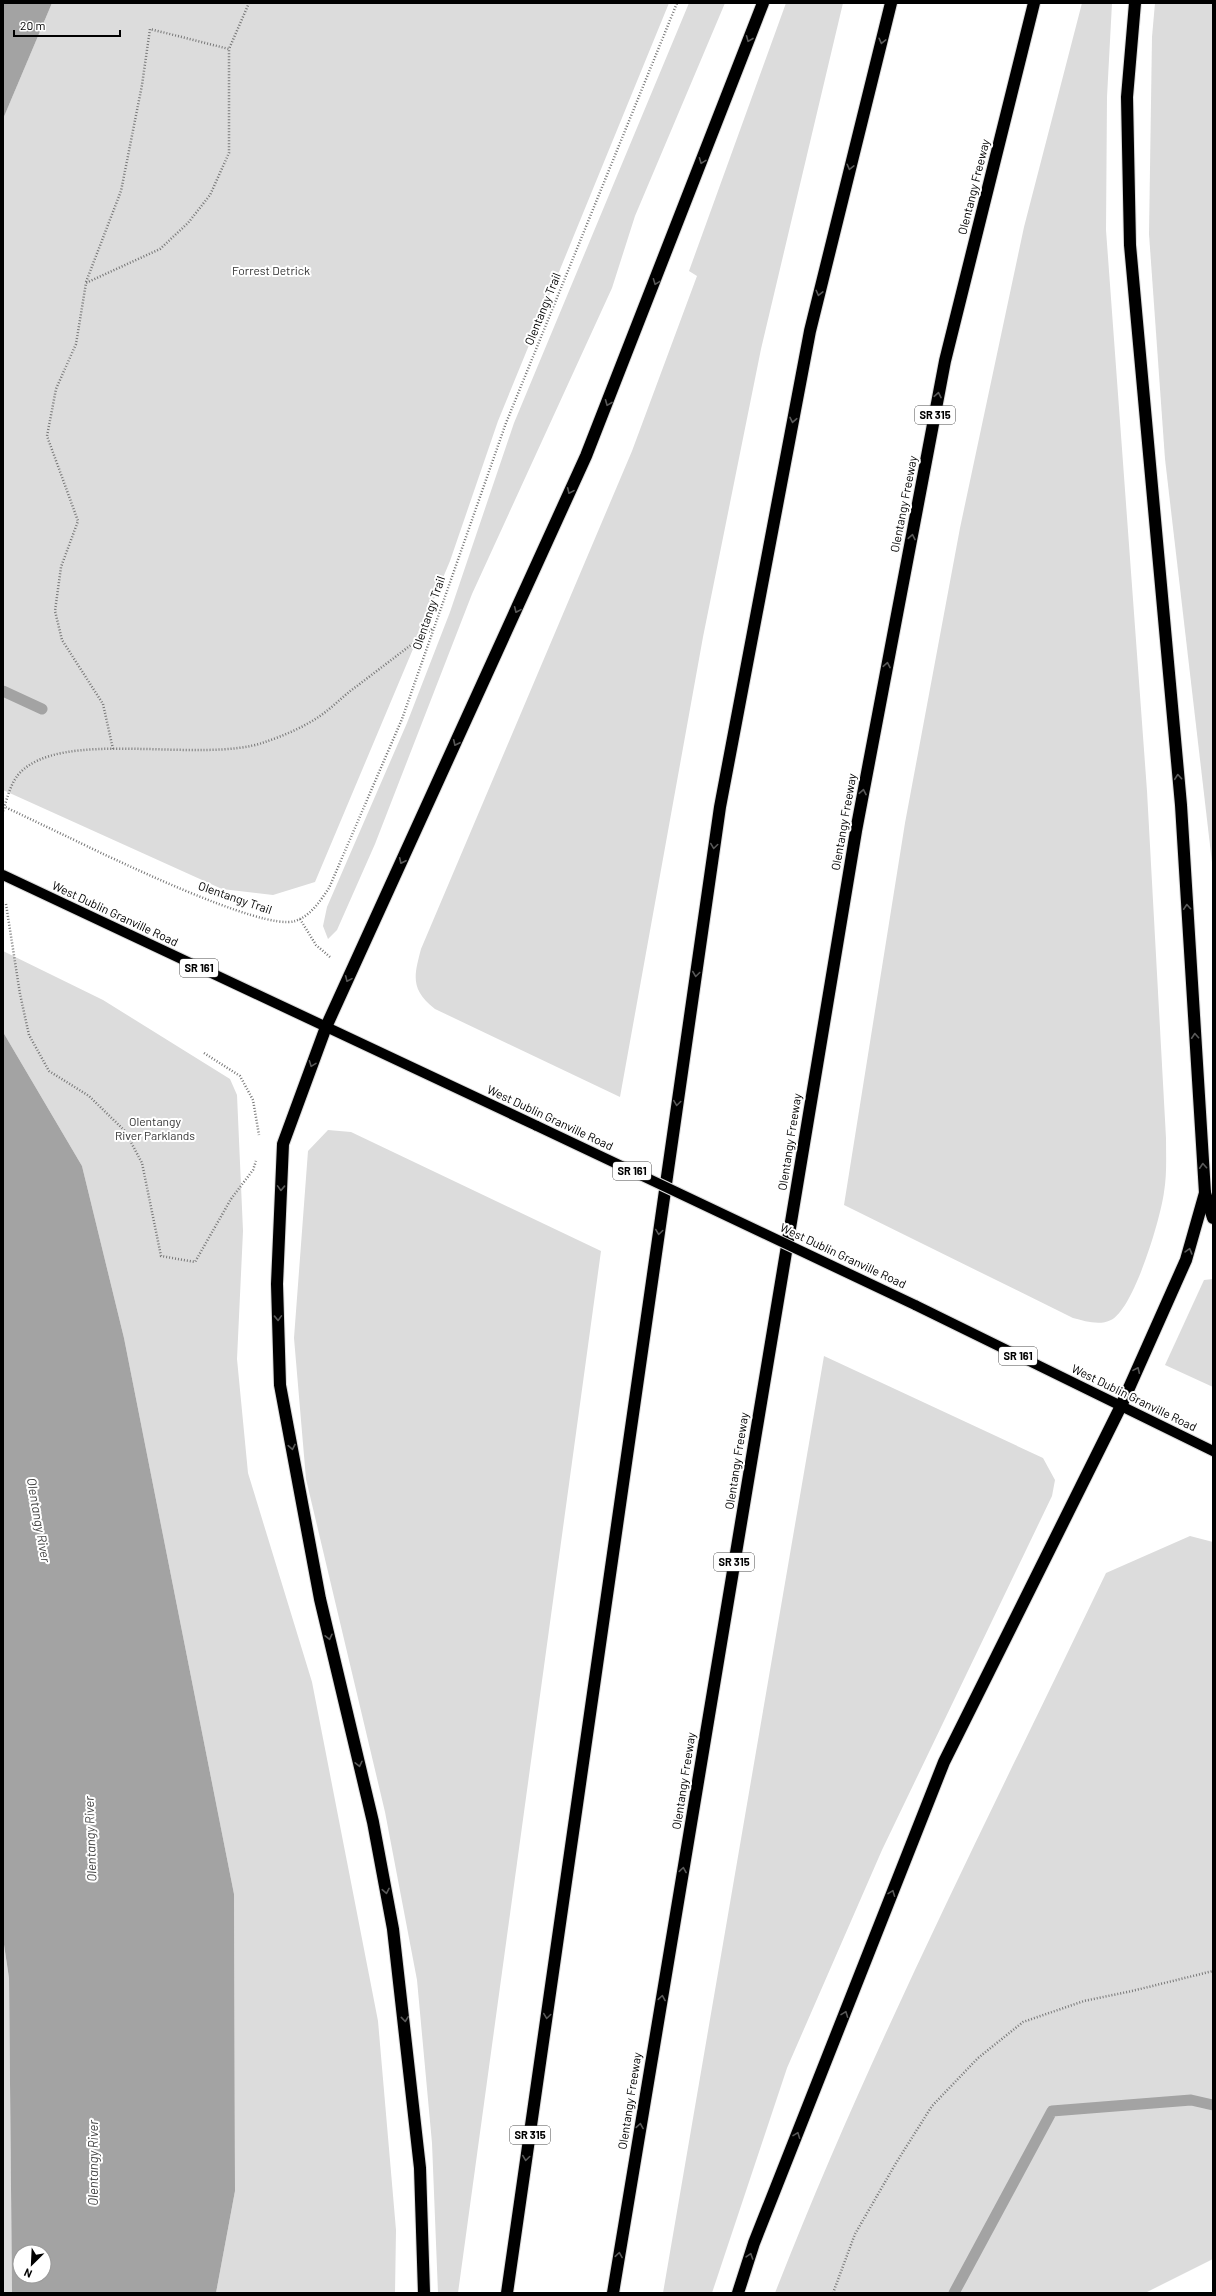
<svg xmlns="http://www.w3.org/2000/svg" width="1216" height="2296" viewBox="0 0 1216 2296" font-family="Barlow,sans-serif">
  <rect width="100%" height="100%" fill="#fff"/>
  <g fill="#dcdcdc">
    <path d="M52,3H669L498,421L450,561L315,882L273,895L222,889L3,790V119Z"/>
    <path d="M689,3H725L635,216L612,288L472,594L375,844L337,930L328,939L323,926L327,907L407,723L450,612L514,423Z"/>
    <path d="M786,3H843L761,349L703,637L620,1097L435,1009C410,989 414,976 421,949L632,451L697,276L689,271Z"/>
    <path d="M1082,3H1112L1107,97L1106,230L1147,791L1166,1138C1166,1156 1167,1175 1164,1192C1161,1217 1134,1309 1111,1320C1099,1326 1085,1321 1073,1318L844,1205L905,823L960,528L1024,227Z"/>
    <path d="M1155,3H1213V871L1165,459L1149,234L1152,37Z"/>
    <path d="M3,951L103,1000L230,1079L237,1095L243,1231L237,1359L248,1473L312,1682L378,2021L396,2230L395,2293H216L235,2191L234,1894L124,1338L82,1166L3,1032Z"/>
    <path d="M328,1130L351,1132L601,1251L458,2293H438L432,2143L417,1980L385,1812L306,1479L294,1338L308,1151Z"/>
    <path d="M1213,1279V1387L1165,1365L1204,1280Z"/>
    <path d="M824,1356L1043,1458L1055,1480L1052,1496L882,1850L787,2068L712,2293H663Z"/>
    <path d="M1190,1536L1213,1542V2259L1145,2293H775C871,2047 992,1811 1106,1573Z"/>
    <path d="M3,1938L9,1978L12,2293H3Z"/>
  </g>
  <g fill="#a3a3a3" fill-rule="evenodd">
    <path d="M3,3H52L3,119Z"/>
    <path d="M3,1032L82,1166L124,1338L234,1894L235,2191L216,2293H12L9,1978L3,1938ZM20,2252H44V2276H20Z"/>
  </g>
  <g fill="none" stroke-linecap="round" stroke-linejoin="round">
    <g stroke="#a3a3a3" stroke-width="11">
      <path d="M3,691L42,709"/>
      <path d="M954,2293L1052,2111L1191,2100L1213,2105"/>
    </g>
    <g stroke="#dbdbdb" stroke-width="12">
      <g id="primary">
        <path d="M3,875L537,1126"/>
        <path d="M915,1305L1213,1451"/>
      </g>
    </g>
    <g stroke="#dbdbdb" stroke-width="14">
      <g id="highway">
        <path d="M1135,3L1127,97L1130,245L1181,805L1205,1193L1213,1218"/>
        <path d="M424,2293L420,2168L393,1929L373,1822L320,1599L280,1385L277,1284L283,1144L326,1027L586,456L763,3"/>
        <path d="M507,2293L720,807L810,331L891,3"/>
        <path d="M613,2293L856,831L945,361L1034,3"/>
        <path d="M738,2293L754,2243L944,1762L1121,1406L1186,1260L1205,1193"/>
      </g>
    </g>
    <g stroke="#777" stroke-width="2.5" stroke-dasharray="1 2" stroke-linecap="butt">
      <path d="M86,282L121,191L142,85L150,29L229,49L249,3"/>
      <path d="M113,749L103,704L62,640L55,611L61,567L78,521L47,436L56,389L76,344L86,283L160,249L188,223L210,195L229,153V49"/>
      <path d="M3,811C7,799 10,785 18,775C59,726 202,765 265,742C283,736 304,727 320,716C333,707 344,695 357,686C382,667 407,648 432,629"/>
      <path d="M68,837C105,855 263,932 295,921C311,916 320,901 329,888L402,719L506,423L677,3"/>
      <path d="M6,904L20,994L29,1035L49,1071L89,1096L125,1131L142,1163L161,1256L195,1262L231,1199L253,1170L256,1161"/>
      <path d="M300,919L316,945L330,957"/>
      <path d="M204,1053L240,1076L253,1100L259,1135"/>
      <path d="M833,2293L855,2234L896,2163L932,2106L978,2058L1023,2022L1084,2001L1132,1991L1213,1971"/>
    </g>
    <use href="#primary" stroke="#000" stroke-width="10"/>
    <use href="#highway" stroke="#000" stroke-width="12"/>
    <g stroke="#dbdbdb" stroke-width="12" stroke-linecap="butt">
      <path id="primary-bridge" d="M537,1126L915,1305"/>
    </g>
    <path stroke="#777" stroke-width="2.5" stroke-dasharray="1 2" stroke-linecap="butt" d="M3,806L68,837"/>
    <use href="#primary-bridge" stroke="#000" stroke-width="10"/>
  </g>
  <defs><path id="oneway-chevron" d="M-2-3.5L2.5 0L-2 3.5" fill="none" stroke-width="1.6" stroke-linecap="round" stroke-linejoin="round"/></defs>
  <g stroke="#595959">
    <use href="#oneway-chevron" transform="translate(749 39) rotate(112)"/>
    <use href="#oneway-chevron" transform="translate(882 41) rotate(104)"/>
    <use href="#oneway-chevron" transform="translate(702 161) rotate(111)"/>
    <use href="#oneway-chevron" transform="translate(850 167) rotate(104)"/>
    <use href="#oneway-chevron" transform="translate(656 282) rotate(111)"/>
    <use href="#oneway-chevron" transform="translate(819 293) rotate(104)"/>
    <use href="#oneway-chevron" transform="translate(938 395) rotate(-79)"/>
    <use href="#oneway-chevron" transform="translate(608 403) rotate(112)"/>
    <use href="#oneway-chevron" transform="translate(793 420) rotate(101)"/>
    <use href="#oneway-chevron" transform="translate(570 491) rotate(114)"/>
    <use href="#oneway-chevron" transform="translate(912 537) rotate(-79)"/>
    <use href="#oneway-chevron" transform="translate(517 610) rotate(114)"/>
    <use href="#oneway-chevron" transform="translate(887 665) rotate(-79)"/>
    <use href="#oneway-chevron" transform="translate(456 743) rotate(115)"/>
    <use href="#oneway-chevron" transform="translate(1178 777) rotate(-95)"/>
    <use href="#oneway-chevron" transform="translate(863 792) rotate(-79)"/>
    <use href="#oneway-chevron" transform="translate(714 846) rotate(98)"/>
    <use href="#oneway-chevron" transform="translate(402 861) rotate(115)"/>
    <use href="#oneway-chevron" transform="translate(1187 907) rotate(-94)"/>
    <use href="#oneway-chevron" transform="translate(696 974) rotate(98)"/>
    <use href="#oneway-chevron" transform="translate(348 979) rotate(114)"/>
    <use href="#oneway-chevron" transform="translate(1195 1036) rotate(-94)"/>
    <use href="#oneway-chevron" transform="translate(312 1064) rotate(111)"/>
    <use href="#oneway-chevron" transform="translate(677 1103) rotate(98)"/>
    <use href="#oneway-chevron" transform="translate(1203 1166) rotate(-94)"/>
    <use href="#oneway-chevron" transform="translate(281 1188) rotate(92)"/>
    <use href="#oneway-chevron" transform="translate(659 1232) rotate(98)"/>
    <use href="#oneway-chevron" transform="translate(1189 1251) rotate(-74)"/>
    <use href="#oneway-chevron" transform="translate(278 1318) rotate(88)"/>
    <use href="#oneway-chevron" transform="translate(1137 1370) rotate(-66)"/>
    <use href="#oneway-chevron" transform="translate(292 1447) rotate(79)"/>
    <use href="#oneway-chevron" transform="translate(329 1637) rotate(77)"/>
    <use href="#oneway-chevron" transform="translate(359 1764) rotate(77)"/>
    <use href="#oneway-chevron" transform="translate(683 1870) rotate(-81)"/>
    <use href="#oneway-chevron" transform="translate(386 1891) rotate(79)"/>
    <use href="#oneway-chevron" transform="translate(892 1893) rotate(-69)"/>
    <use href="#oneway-chevron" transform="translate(662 1998) rotate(-81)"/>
    <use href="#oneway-chevron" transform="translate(845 2014) rotate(-69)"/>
    <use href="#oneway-chevron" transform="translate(547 2016) rotate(98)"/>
    <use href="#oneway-chevron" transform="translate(405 2019) rotate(84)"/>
    <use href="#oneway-chevron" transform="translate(640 2126) rotate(-81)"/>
    <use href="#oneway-chevron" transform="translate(797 2135) rotate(-69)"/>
    <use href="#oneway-chevron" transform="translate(526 2158) rotate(98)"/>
    <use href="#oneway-chevron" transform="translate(619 2255) rotate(-81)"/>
    <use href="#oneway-chevron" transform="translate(750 2256) rotate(-72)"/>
  </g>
  <g text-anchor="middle" stroke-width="4" stroke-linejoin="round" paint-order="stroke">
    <g fill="#fff" stroke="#4c4c4c" stroke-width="1">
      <rect x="915" y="406" width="40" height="18" rx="3"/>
      <rect x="180" y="959" width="38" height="18" rx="3"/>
      <rect x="613" y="1162" width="38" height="18" rx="3"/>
      <rect x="999" y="1347" width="38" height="18" rx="3"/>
      <rect x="714" y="1553" width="40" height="18" rx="3"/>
      <rect x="510" y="2126" width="40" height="18" rx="3"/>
    </g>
    <g font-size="11" font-weight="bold" fill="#000">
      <text x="935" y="419">SR 315</text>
      <text x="199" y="972">SR 161</text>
      <text x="632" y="1175">SR 161</text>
      <text x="1018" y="1360">SR 161</text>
      <text x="734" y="1566">SR 315</text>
      <text x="530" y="2139">SR 315</text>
    </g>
    <g font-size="12" fill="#000" stroke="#fff">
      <text transform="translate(974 187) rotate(-76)" y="4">Olentangy Freeway</text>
      <text transform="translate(543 309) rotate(-68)" y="4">Olentangy Trail</text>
      <text transform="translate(904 504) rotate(-79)" y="4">Olentangy Freeway</text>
      <text transform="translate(429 613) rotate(-71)" y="4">Olentangy Trail</text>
      <text transform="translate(844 822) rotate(-80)" y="4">Olentangy Freeway</text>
      <text transform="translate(235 898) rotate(19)" y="4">Olentangy Trail</text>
      <text transform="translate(115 914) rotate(25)" y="4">West Dublin Granville Road</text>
      <text transform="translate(550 1118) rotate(25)" y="4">West Dublin Granville Road</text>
      <text transform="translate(790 1142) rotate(-81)" y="4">Olentangy Freeway</text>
      <text transform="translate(843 1256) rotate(25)" y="4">West Dublin Granville Road</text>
      <text transform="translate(1134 1398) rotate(26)" y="4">West Dublin Granville Road</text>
      <text transform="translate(737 1461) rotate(-81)" y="4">Olentangy Freeway</text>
      <text transform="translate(684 1781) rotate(-81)" y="4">Olentangy Freeway</text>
      <text transform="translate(630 2101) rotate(-81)" y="4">Olentangy Freeway</text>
    </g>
    <g font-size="12" fill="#333" stroke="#fff">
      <text x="271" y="275">Forrest Detrick</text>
      <text x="155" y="1126">Olentangy<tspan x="155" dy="14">River Parklands</tspan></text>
    </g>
    <g font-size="13" font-style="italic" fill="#444" stroke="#fff">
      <text transform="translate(39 1520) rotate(80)" y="5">Olentangy River</text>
      <text transform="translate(90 1839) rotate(-92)" y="5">Olentangy River</text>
      <text transform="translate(93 2163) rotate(-90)" y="5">Olentangy River</text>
    </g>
  </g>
  <rect width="1216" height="2296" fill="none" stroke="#000000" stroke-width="8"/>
  <g transform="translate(32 2264) rotate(204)"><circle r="19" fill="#ffffff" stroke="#999999"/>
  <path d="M0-3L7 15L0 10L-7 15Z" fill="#000000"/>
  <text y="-6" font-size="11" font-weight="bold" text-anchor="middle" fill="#000000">N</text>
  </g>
  <path d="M14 30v6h106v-6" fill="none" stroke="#000000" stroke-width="2"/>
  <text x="20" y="30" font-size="12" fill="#000000" stroke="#ffffff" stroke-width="3" paint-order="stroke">20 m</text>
</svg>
